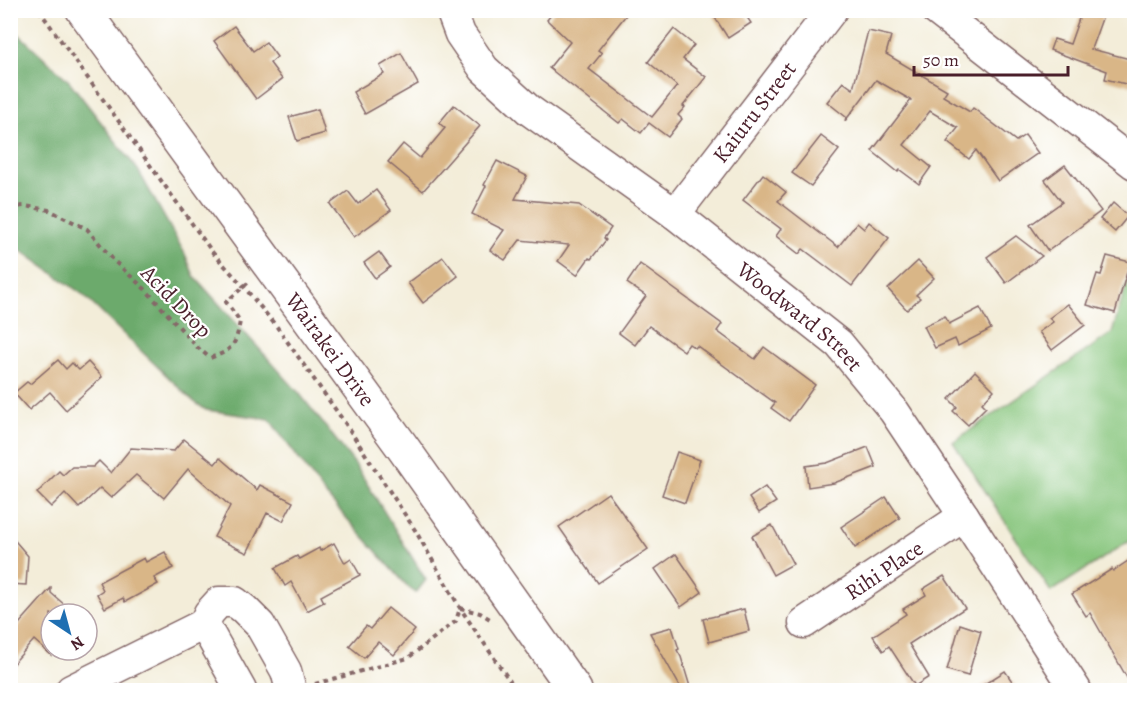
<svg xmlns="http://www.w3.org/2000/svg" width="1145" height="701" viewBox="0 0 1145 701" font-family="Alegreya,serif">
  <rect width="100%" height="100%" fill="#fff"/>
  <filter id="ink" filterUnits="userSpaceOnUse"><feTurbulence type="fractalNoise" baseFrequency=".0167" numOctaves="2"/><feDisplacementMap in="SourceGraphic" scale="12" xChannelSelector="R" yChannelSelector="G"/><feConvolveMatrix kernelMatrix="1 2 1 2 8 2 1 2 1" color-interpolation-filters="sRGB"/></filter>
  <filter id="wash" filterUnits="userSpaceOnUse"><feTurbulence type="fractalNoise" baseFrequency=".008" numOctaves="4" result="noise"/><feDisplacementMap in="SourceGraphic" scale="24" xChannelSelector="R" yChannelSelector="G"/><feGaussianBlur stdDeviation="1.35" result="paint"/><feColorMatrix in="noise" values="0 0 0 0 0 0 0 0 0 0 0 0 0 0 0 0 0 1.4 0 .05"/><feComposite in="paint" operator="in"/></filter>
  <g filter="url(#wash)">
    <rect width="100%" height="100%" fill="#f3edd9"/>
    <path fill="#86c57c" stroke="#687254" stroke-width="1.5" d="M1134,260V318L1133,321L1134,323V538L1051,592L953,442L1112,333Z"/>
    <path fill="#6caa6c" stroke="#5b644c" stroke-width="1.5" d="M11,27L69,81L138,170L185,254L194,276L299,393L355,464L426,580L416,593L409,588L325,494L269,419L206,410L193,401L82,294L11,243Z"/>
    <g id="blocks">
      <g fill="#d9b687">
        <path d="M555,10H630L598,50L602,53L589,69L652,117L677,86L648,62L674,29L694,45L683,59L706,77L683,106L685,107L678,115L682,119L668,137L649,123L641,133L623,119L619,123L549,68L570,42L547,20Z"/>
        <path d="M710,10H742L751,23L728,38Z"/>
        <path d="M1082,10H1087L1103,16L1091,49L1134,60V86L1105,79L1107,71L1050,50L1054,39L1070,44Z"/>
        <path d="M234,26L253,51L266,42L277,57L270,63L282,79L256,99L214,41Z"/>
        <path d="M868,31L891,36L886,54L947,90L943,96L970,112L973,108L1016,141L1025,135L1038,153L998,181L976,150L969,159L947,142L958,128L930,111L904,145L931,167L919,184L900,170L898,172L872,151L911,100L876,80L845,121L846,117L827,102L843,82L853,89Z"/>
        <path d="M401,53L418,84L365,114L353,92L384,74L380,66Z"/>
        <path d="M454,105L480,126L423,191L388,162L403,144L420,158L445,128L439,123Z"/>
        <path d="M318,109L325,133L297,141L289,117Z"/>
        <path d="M821,136L839,150L811,186L792,173Z"/>
        <path d="M497,161L527,176L515,199L579,205L611,228L604,238L606,240L591,259L589,258L577,275L558,261L569,245L520,240L505,260L490,250L504,230L472,214L486,186L484,185Z"/>
        <path d="M1065,165L1101,211L1048,251L1030,225L1062,202L1045,180Z"/>
        <path d="M763,174L786,192L778,201L838,247L857,223L864,229L869,222L889,238L852,286L803,249L799,254L776,236L781,229L743,200Z"/>
        <path d="M376,190L391,210L354,237L330,204L348,191L358,204Z"/>
        <path d="M1113,203L1128,216L1115,232L1100,219Z"/>
        <path d="M1016,236L1042,256L1006,283L987,257Z"/>
        <path d="M379,252L390,267L375,278L364,263Z"/>
        <path d="M1107,256L1130,262L1115,313L1087,305L1097,274L1101,275Z"/>
        <path d="M443,257L458,276L423,303L408,283Z"/>
        <path d="M918,261L934,278L916,295L920,298L907,310L888,289Z"/>
        <path d="M640,264L722,324L717,331L755,359L764,347L815,385L789,421L771,408L775,403L697,346L695,348L689,344L684,351L649,326L635,345L619,333L646,296L627,283Z"/>
        <path d="M1068,304L1085,325L1052,350L1039,332L1053,322L1049,318Z"/>
        <path d="M980,308L991,329L958,346L955,339L935,348L924,326L945,316L949,324Z"/>
        <path d="M58,360L66,369L72,363L79,370L88,362L102,377L66,410L50,392L29,410L14,393L27,382L30,384Z"/>
        <path d="M975,371L994,390L982,403L986,407L968,425L953,411L957,407L949,399Z"/>
        <path d="M184,439L215,464L220,458L257,490L260,485L293,502L283,521L267,513L247,553L214,537L230,506L188,469L164,498L136,475L111,498L100,488L79,508L65,493L51,507L37,493L59,471L63,475L72,467H93L99,461L111,473L131,448L174,451Z"/>
        <path d="M868,447L876,467L834,483L808,487L806,466L827,463Z"/>
        <path d="M677,452L700,460L685,503L662,495Z"/>
        <path d="M765,487L776,502L759,513L749,498Z"/>
        <path d="M608,493L648,549L598,583L559,527Z"/>
        <path d="M886,497L900,518L855,548L841,527Z"/>
        <path d="M772,525L793,564L773,575L752,536Z"/>
        <path d="M10,535L28,556L26,585L10,584Z"/>
        <path d="M334,543L345,563L351,559L360,575L321,596L324,602L307,611L291,582L285,586L275,568L297,556L299,559L319,548L320,551Z"/>
        <path d="M165,552L173,568L154,578L158,584L125,602L123,598L105,608L97,594L103,590L99,582L144,558L146,562Z"/>
        <path d="M676,554L702,592L681,607L655,569Z"/>
        <path d="M1134,557V690L1090,613L1086,616L1072,594L1112,569L1113,571Z"/>
        <path d="M944,576L965,608L909,644L929,677L915,686L889,646L883,651L873,636L906,614L903,609L926,595L923,589Z"/>
        <path d="M51,588V593L75,614H51V655L34,640L10,667V634Z"/>
        <path d="M388,608L415,630L394,655L378,642L364,658L349,646L366,626L370,629Z"/>
        <path d="M744,609L749,631L709,642L703,619Z"/>
        <path d="M960,624L981,631L968,676L947,670Z"/>
        <path d="M672,627L679,649L677,650L681,657L691,690H682L650,633Z"/>
        <path d="M1005,671L1018,690H975Z"/>
      </g>
    </g>
  </g>
  <g filter="url(#ink)">
    <use href="#blocks" fill-opacity="0" stroke="#856768" stroke-width="1.5"/>
    <g fill="none" stroke-linecap="round" stroke-linejoin="round">
      <g stroke="#856768" stroke-width="33">
        <g id="minor">
          <path id="s1" d="M451,10L460,34L484,69L529,110L675,214L839,344L894,411L964,516L1076,690"/>
          <path d="M936,10L1134,164"/>
          <path id="s2" d="M675,214L832,10"/>
          <path id="s3" d="M804,623L964,516"/>
          <path d="M71,690L204,624"/>
          <path d="M241,690L204,624L209,613L219,602H235L244,609L260,625L286,671L291,690"/>
        </g>
      </g>
      <g stroke="#856768" stroke-width="36">
        <g id="major">
          <path id="s4" d="M83,10L401,445L575,690"/>
        </g>
      </g>
      <g stroke="#856768" stroke-width="4" stroke-dasharray="4.5 4.5" stroke-linecap="butt">
        <path d="M39,10L213,253L244,287L277,327L345,423L415,530L460,608L516,690"/>
        <path d="M10,207L25,206L49,210L87,229L115,262L145,289L197,347L210,358C234,350 236,344 240,321L226,302L250,281"/>
        <path d="M315,684L408,658L456,621L460,608L480,613L490,619"/>
      </g>
      <use href="#minor" stroke="#fff" stroke-width="30"/>
      <use href="#major" stroke="#fff" stroke-width="33"/>
    </g>
  </g>
  <g text-anchor="middle" stroke-width="4.5" stroke-linejoin="round" paint-order="stroke">
    <g font-size="22" fill="#4a1f2b" stroke="#fff">
      <text dy="8" stroke="none"><textPath href="#s2" startOffset="129">Kaiuru Street</textPath></text>
      <text transform="translate(177 301) rotate(46)" y="8">Acid Drop</text>
      <text dy="8" stroke="none"><textPath href="#s1" startOffset="470">Woodward Street</textPath></text>
      <text dy="8" stroke="none"><textPath href="#s4" startOffset="420">Wairakei Drive</textPath></text>
      <text dy="8" stroke="none"><textPath href="#s3" startOffset="96">Rihi Place</textPath></text>
    </g>
  </g>
  <rect width="1145" height="701" fill="none" stroke="#fff" stroke-width="36"/>
  <g transform="translate(69 632) rotate(144)"><circle r="28" fill="#ffffff" stroke="#b7a5aa" stroke-width="1.5"/>
  <path d="M0-4.5L10 22L0 15L-10 22Z" fill="#1f6fb2"/>
  <text y="-9" font-size="16" font-weight="bold" text-anchor="middle" fill="#4a1f2b">N</text>
  </g>
  <path d="M914 66v9h154v-9" fill="none" stroke="#4a1f2b" stroke-width="3"/>
  <text x="923" y="66" font-size="18" fill="#4a1f2b" stroke="#ffffff" stroke-width="4.5" paint-order="stroke">50 m</text>
</svg>
